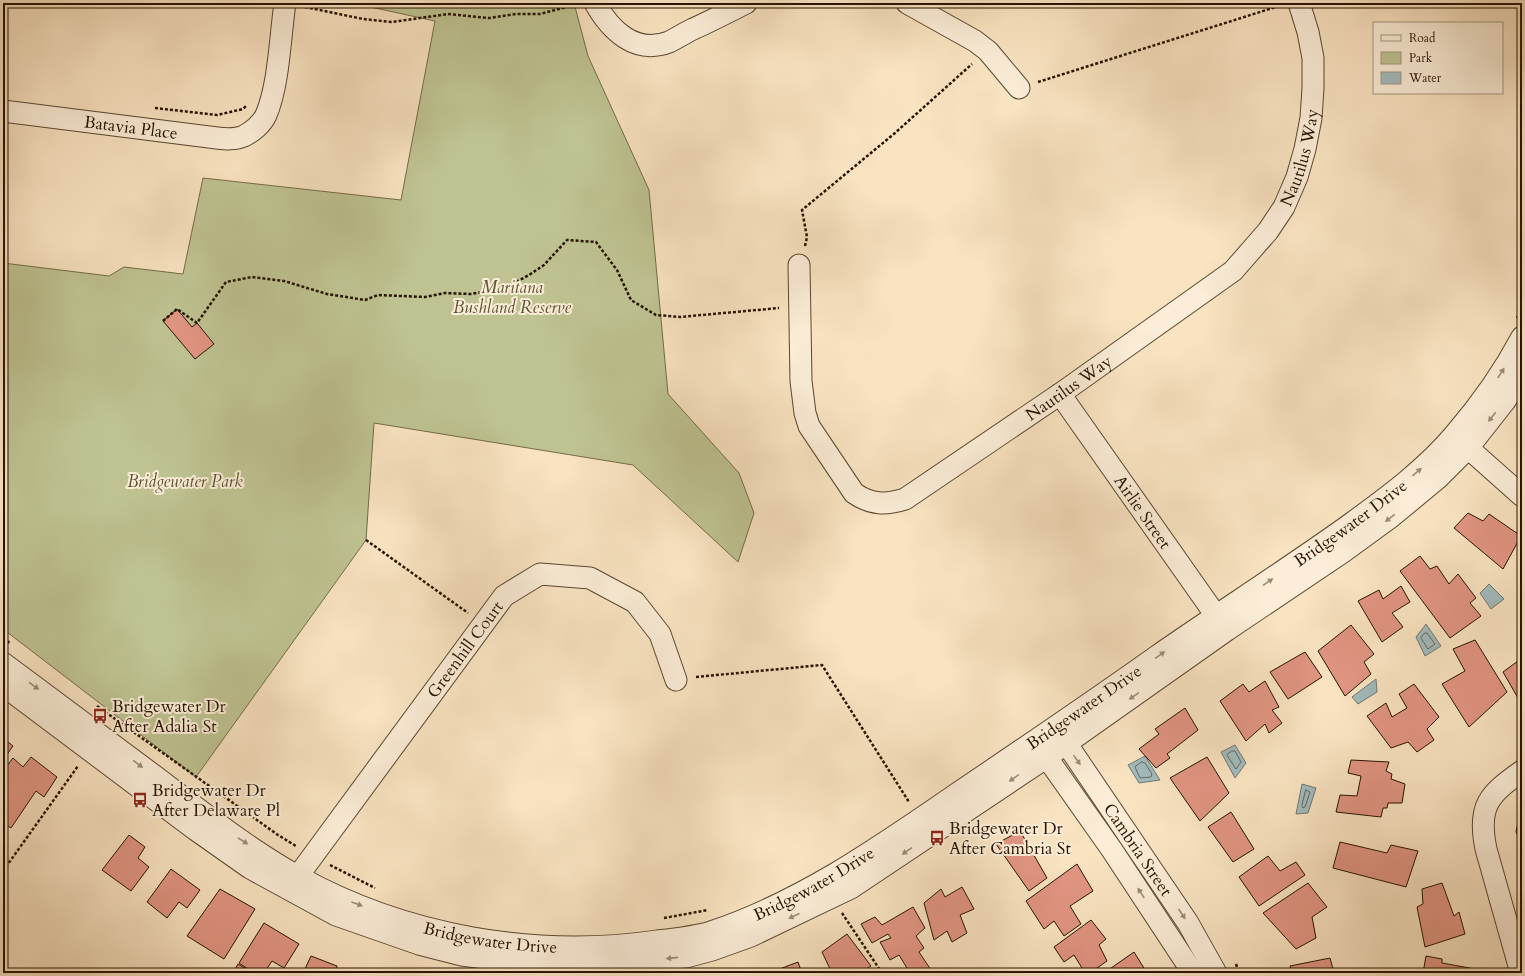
<svg xmlns="http://www.w3.org/2000/svg" width="1525" height="976" viewBox="0 0 1525 976" font-family="Cardo,serif">
  <rect width="100%" height="100%" fill="#f9e3c1"/>
  <filter id="stains"><feTurbulence type="fractalNoise" baseFrequency=".005" numOctaves="4"/><feColorMatrix values="0 0 0 0 .2 0 0 0 0 .09 0 0 0 0 .02 0 0 0 .5 -.17"/></filter>
  <radialGradient id="worn" r=".72"><stop offset=".6" stop-color="#630" stop-opacity="0"/><stop offset="1" stop-color="#630" stop-opacity=".3"/></radialGradient>
  <path fill="#bfc392" stroke="#736b49" d="M352,3H574L588,56L649,190L668,394L739,473L754,513L738,562L633,465L374,423L366,540L196,777L3,629V263L109,276L124,267L183,274L203,178L401,200L435,21Z"/>
  <g fill="#a2bbbd" stroke="#717871">
    <path d="M1489,584L1504,599L1491,609L1480,593Z"/>
    <path d="M1426,624L1441,646L1425,656L1416,637Z"/>
    <path d="M1376,679L1377,692L1358,704L1352,697Z"/>
    <path d="M1235,745L1246,763L1235,778L1221,752Z"/>
    <path d="M1145,756L1160,780L1139,783L1128,765Z"/>
    <path d="M1302,784L1316,788L1308,813L1296,814Z"/>
  </g>
  <g fill="none" stroke-linecap="round" stroke-linejoin="round">
    <g stroke="#64675e" stroke-width="1">
      <path d="M1425,633H1427L1435,644L1428,649L1421,638Z"/>
      <path d="M1232,751H1235L1241,762L1236,769L1227,755Z"/>
      <path d="M1142,762L1145,763L1152,774L1151,777L1140,778L1135,767Z"/>
      <path d="M1306,790L1310,792L1305,807L1303,808L1302,806Z"/>
    </g>
  </g>
  <g fill="#e19582" stroke="#271300">
    <path d="M177,309L192,327L197,323L214,344L195,359L163,321Z"/>
    <path d="M1468,513L1483,521L1489,514L1521,536L1503,569L1454,528Z"/>
    <path d="M1420,556L1430,569L1437,566L1449,584L1458,574L1476,598L1470,603L1481,616L1450,638L1400,571Z"/>
    <path d="M1401,586L1410,602L1392,613L1403,627L1382,642L1358,601L1379,590L1383,599Z"/>
    <path d="M1351,625L1374,654L1364,662L1371,674L1345,696L1318,651Z"/>
    <path d="M1475,640L1507,692L1469,727L1442,684L1465,671L1453,649Z"/>
    <path d="M1305,652L1322,677L1288,699L1270,672Z"/>
    <path d="M1522,658V705L1503,672Z"/>
    <path d="M1265,681L1279,707L1272,710L1282,723L1269,733L1265,724L1246,741L1220,701L1243,684L1249,692Z"/>
    <path d="M1414,684L1439,717L1427,729L1434,740L1417,752L1408,742L1391,748L1367,716L1386,703L1392,717L1407,708L1399,694Z"/>
    <path d="M1185,708L1198,730L1167,754L1170,758L1156,768L1139,749L1159,734L1155,729Z"/>
    <path d="M3,738L13,746L3,760Z"/>
    <path d="M31,757L57,777L44,797L36,791L11,828L3,823V771L13,758L23,767Z"/>
    <path d="M1207,757L1229,793L1200,821L1170,778Z"/>
    <path d="M1351,760L1389,762L1386,771L1392,774L1391,779L1405,784L1402,803H1388L1387,808H1383L1381,817L1336,812L1340,795L1357,796L1361,776L1348,773Z"/>
    <path d="M1522,803V842L1516,832Z"/>
    <path d="M1231,812L1254,849L1233,862L1208,827Z"/>
    <path d="M1020,831L1047,878L1029,891L996,844Z"/>
    <path d="M129,835L145,847L138,858L149,867L131,891L102,870Z"/>
    <path d="M1340,842L1387,853L1391,845L1418,851L1406,887L1333,868Z"/>
    <path d="M1268,856L1280,871L1296,862L1305,875L1259,906L1239,877Z"/>
    <path d="M1077,864L1093,891L1070,906L1081,924L1064,936L1054,921L1044,929L1026,901Z"/>
    <path d="M171,869L200,890L187,908L179,902L167,918L147,902Z"/>
    <path d="M1308,883L1327,907L1312,917L1316,938L1296,949L1263,913Z"/>
    <path d="M1442,883L1454,916L1459,912L1465,934L1425,947L1417,907L1423,904L1422,889Z"/>
    <path d="M962,887L974,909L960,915L967,933L952,942L947,931L934,940L924,903L941,889L945,897Z"/>
    <path d="M220,889L255,909L224,959L187,936Z"/>
    <path d="M913,907L925,928L916,936L924,948L919,952L933,973H910L899,955L890,960L880,942L891,938L888,934L872,943L861,924L875,917L882,925Z"/>
    <path d="M1091,920L1106,939L1099,945L1107,961L1090,973H1085L1074,955L1064,962L1054,947Z"/>
    <path d="M264,923L299,944L284,968L272,961L264,973H254L239,963Z"/>
    <path d="M847,934L871,966L860,973H832L822,952Z"/>
    <path d="M1134,952L1147,973H1104Z"/>
    <path d="M311,956L337,966L336,973H303Z"/>
    <path d="M1426,956L1442,959V963L1475,969L1474,973H1423Z"/>
    <path d="M1330,958L1334,973H1292L1290,966Z"/>
    <path d="M798,962L802,973H769Z"/>
    <path d="M238,964L253,973H233Z"/>
  </g>
  <g fill="none" stroke-linecap="round" stroke-linejoin="round">
    <g stroke="#5c4730" stroke-width="23">
      <g id="minor">
        <path d="M595,3C610,30 635,55 669,42C677,38 685,33 693,29C711,21 728,12 746,3"/>
        <path d="M907,3L975,41L988,51L1019,88"/>
        <path id="s1" d="M3,111L217,138C226,139 235,140 244,136C252,132 262,124 266,115C279,85 280,37 285,3"/>
        <path id="s2" d="M799,265L801,381L805,413L809,426L854,493C871,505 886,505 905,499L1060,394L1233,271L1268,231L1284,207L1297,177L1305,149L1311,118L1313,88V58L1308,32L1299,3"/>
        <path id="s3" d="M1060,394L1224,627"/>
        <path d="M1458,439L1522,496"/>
        <path id="s4" d="M3,663C54,701 105,739 156,777C202,812 247,848 297,876C404,936 536,959 657,941C675,939 694,937 711,932C801,902 878,848 955,795C1023,749 1091,703 1157,656C1219,613 1283,572 1345,528C1383,500 1424,471 1455,434C1480,405 1504,371 1522,337"/>
        <path d="M3,685L196,830L250,868L336,915L419,944L462,955L515,962L579,965L686,957L712,950L751,936L851,888L1047,757L1227,630L1343,552L1391,517L1437,479L1468,448L1505,401L1522,374"/>
        <path id="s5" d="M1058,731L1188,923L1216,973"/>
        <path d="M1038,745L1112,850L1193,973"/>
        <path id="s6" d="M292,888L298,876L504,596L540,574L590,578L635,602L660,634L676,680"/>
        <path d="M1521,973L1486,849C1477,806 1489,794 1522,771"/>
      </g>
    </g>
    <g stroke="#271300" stroke-width="2.5" stroke-dasharray="3 2" stroke-linecap="butt">
      <path d="M305,7L363,19L392,22L448,14L489,18L516,14H540L570,6L574,3"/>
      <path d="M1038,82L1279,6"/>
      <path d="M155,108L217,115L243,109L246,106"/>
      <path d="M805,246L807,237L802,210L895,133L972,64"/>
      <path d="M1517,318L1522,310"/>
      <path d="M163,321L177,309L197,323L226,282L252,277L284,281L327,294L365,300L378,295L425,297L445,293L471,294L505,288L529,275L544,265L567,240L596,242L617,270L631,300L656,315L680,317L779,308"/>
      <path d="M366,540L468,613"/>
      <path d="M3,638L10,643"/>
      <path d="M696,677L822,665L909,802"/>
      <path d="M97,706L278,835L296,846"/>
      <path d="M330,865L375,888"/>
      <path d="M3,871L78,766"/>
      <path d="M842,913L882,973"/>
      <path d="M664,918L708,910"/>
      <path d="M1236,964L1239,973"/>
    </g>
    <use href="#minor" stroke="#fbedd7" stroke-width="21"/>
  </g>
  <defs><path id="oneway-solid" d="M-6-.8H1V-3.2L6.5 0L1 3.2V.8H-6Z"/></defs>
  <g fill="#9c8b76">
    <use href="#oneway-solid" transform="translate(1501 373) rotate(-57)"/>
    <use href="#oneway-solid" transform="translate(1492 417) rotate(128)"/>
    <use href="#oneway-solid" transform="translate(1417 472) rotate(-40)"/>
    <use href="#oneway-solid" transform="translate(1390 518) rotate(143)"/>
    <use href="#oneway-solid" transform="translate(1268 582) rotate(-34)"/>
    <use href="#oneway-solid" transform="translate(1160 655) rotate(-35)"/>
    <use href="#oneway-solid" transform="translate(34 686) rotate(36)"/>
    <use href="#oneway-solid" transform="translate(1134 696) rotate(146)"/>
    <use href="#oneway-solid" transform="translate(1077 760) rotate(55)"/>
    <use href="#oneway-solid" transform="translate(138 764) rotate(37)"/>
    <use href="#oneway-solid" transform="translate(1014 778) rotate(146)"/>
    <use href="#oneway-solid" transform="translate(243 841) rotate(32)"/>
    <use href="#oneway-solid" transform="translate(907 851) rotate(146)"/>
    <use href="#oneway-solid" transform="translate(1141 893) rotate(-123)"/>
    <use href="#oneway-solid" transform="translate(357 904) rotate(20)"/>
    <use href="#oneway-solid" transform="translate(1182 914) rotate(56)"/>
    <use href="#oneway-solid" transform="translate(794 916) rotate(155)"/>
    <use href="#oneway-solid" transform="translate(672 958) rotate(174)"/>
  </g>
  <defs>
    <g id="bus-bare" transform="scale(1.2)"><path d="M-5-6H5V4H4V6H2V4H-2V6H-4V4H-5ZM-3.5-4V0h7V-4ZM-3.5 1.2v1.5H-2V1.2ZM2 1.2v1.5H3.5V1.2Z" fill="#8f2418" stroke="#fbedd7" stroke-width="2.5" paint-order="stroke"/></g>
  </defs>
  <g fill-rule="evenodd">
    <use href="#bus-bare" x="100" y="716"/>
    <use href="#bus-bare" x="140" y="800"/>
    <use href="#bus-bare" x="937" y="838"/>
  </g>
  <g text-anchor="middle" stroke-width="4" stroke-linejoin="round" paint-order="stroke">
    <g font-size="17" fill="#271300" stroke="#fbedd7">
      <text dy="6" stroke="none"><textPath href="#s1" startOffset="129">Batavia Place</textPath></text>
      <text dy="6" stroke="none"><textPath href="#s2" startOffset="830">Nautilus Way</textPath></text>
      <text dy="6" stroke="none"><textPath href="#s2" startOffset="494">Nautilus Way</textPath></text>
      <text dy="6" stroke="none"><textPath href="#s3" startOffset="144">Airlie Street</textPath></text>
      <text dy="6" stroke="none"><textPath href="#s4" startOffset="1551">Bridgewater Drive</textPath></text>
      <text dy="6" stroke="none"><textPath href="#s6" startOffset="295">Greenhill Court</textPath></text>
      <text dy="6" stroke="none"><textPath href="#s4" startOffset="1227">Bridgewater Drive</textPath></text>
      <text dy="6" stroke="none"><textPath href="#s5" startOffset="143">Cambria Street</textPath></text>
      <text dy="6" stroke="none"><textPath href="#s4" startOffset="904">Bridgewater Drive</textPath></text>
      <text dy="6" stroke="none"><textPath href="#s4" startOffset="568">Bridgewater Drive</textPath></text>
    </g>
    <g font-size="17" font-style="italic" fill="#5c5133" stroke="#fbedd7">
      <text x="512" y="293">Maritana<tspan x="512" dy="20">Bushland Reserve</tspan></text>
      <text x="185" y="487">Bridgewater Park</text>
    </g>
    <g font-size="17" fill="#271300" stroke="#fbedd7" text-anchor="start">
      <text x="112" y="712">Bridgewater Dr<tspan x="112" dy="20">After Adalia St</tspan></text>
      <text x="152" y="796">Bridgewater Dr<tspan x="152" dy="20">After Delaware Pl</tspan></text>
      <text x="949" y="834">Bridgewater Dr<tspan x="949" dy="20">After Cambria St</tspan></text>
    </g>
  </g>
  <rect width="1525" height="976" fill="none" stroke="#f9e3c1" stroke-width="16"/>
  <rect x="4" y="4" width="1517" height="968" fill="none" stroke="#271300" stroke-width="2"/>
  <rect x="8" y="8" width="1509" height="960" fill="none" stroke="#271300"/>
  <rect x="1373" y="22" width="130" height="72" fill="#fbedd7" stroke="#a69681"/>
  <rect x="1381" y="35" width="20" height="6" fill="#fbedd7" stroke="#a69681"/>
  <text x="1409" y="42" font-size="12" fill="#271300">Road</text>
  <rect x="1381" y="52" width="20" height="12" fill="#bfc392" stroke="#a69681"/>
  <text x="1409" y="62" font-size="12" fill="#271300">Park</text>
  <rect x="1381" y="72" width="20" height="12" fill="#a2bbbd" stroke="#a69681"/>
  <text x="1409" y="82" font-size="12" fill="#271300">Water</text>
  <rect width="100%" height="100%" filter="url(#stains)"/>
  <rect width="100%" height="100%" fill="url(#worn)"/>
</svg>
